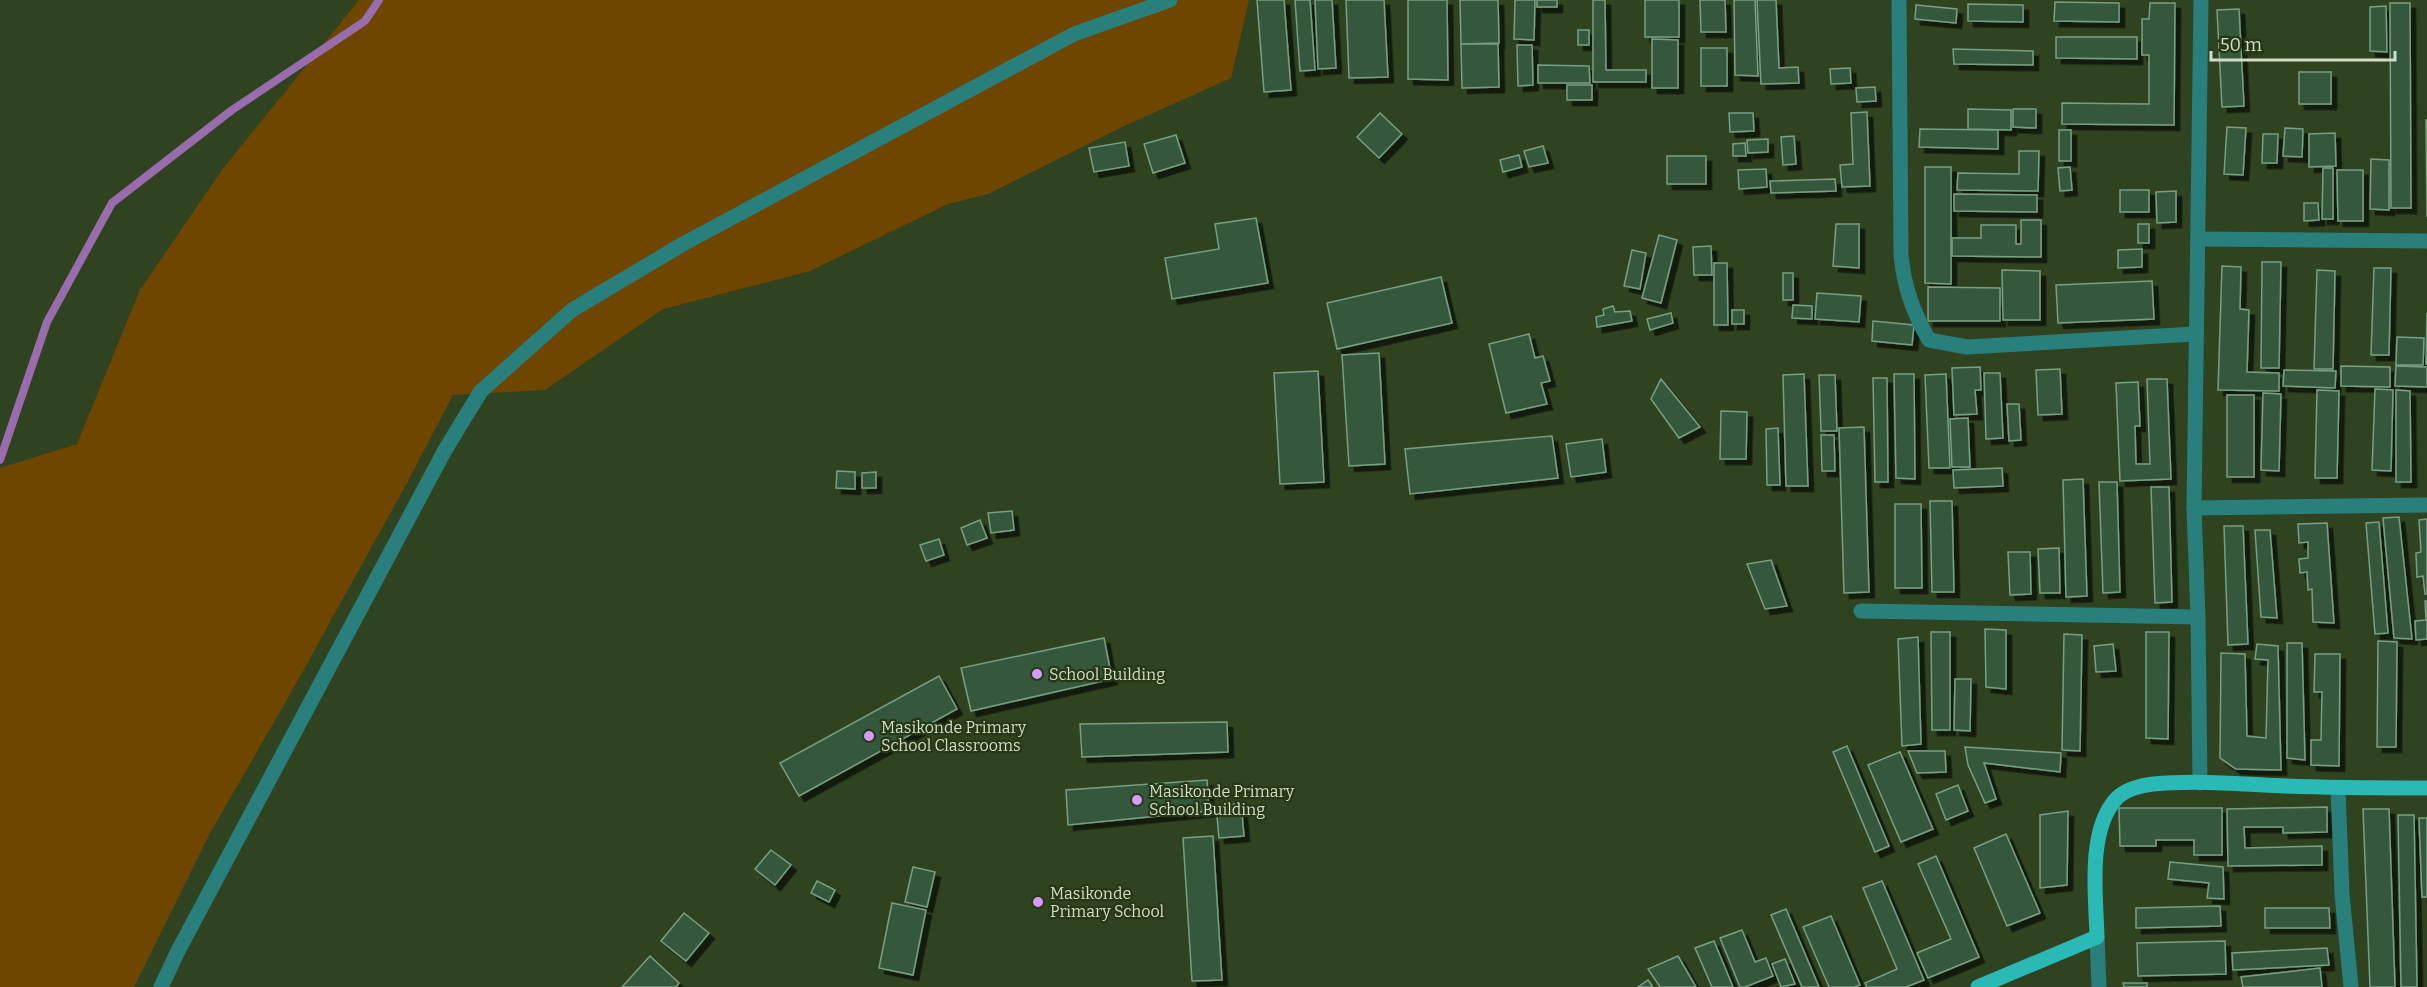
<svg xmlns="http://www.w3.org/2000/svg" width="2427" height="987" viewBox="0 0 2427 987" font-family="Bitter,serif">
  <defs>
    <filter id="shadow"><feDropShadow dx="5.5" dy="5.5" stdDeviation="0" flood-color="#0009"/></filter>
  </defs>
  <rect width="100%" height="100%" fill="#304320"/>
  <path fill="#6f4600" d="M359,0H1249L1231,78L1120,128L988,194L948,204L810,271L663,309L545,390L453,395L408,481L288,698L210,833L134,987H0V468L77,444L140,290L222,170Z"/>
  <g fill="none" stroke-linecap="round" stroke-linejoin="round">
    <path stroke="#986cad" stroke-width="8" d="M0,460L47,322L112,203L232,110L365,21L379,0"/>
  </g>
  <g fill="#34583e" stroke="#789f82" stroke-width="1.5" filter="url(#shadow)">
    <path d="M1257,0H1284L1291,90L1264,92Z"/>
    <path d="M1295,0H1310L1315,70L1300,71Z"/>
    <path d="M1315,0H1332L1336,68L1318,69Z"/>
    <path d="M1346,0H1384L1388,77L1349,78Z"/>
    <path d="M1408,0H1447L1448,80L1408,79Z"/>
    <path d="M1460,0H1498L1499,43L1461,44Z"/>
    <path d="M1515,0H1535L1534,40L1514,39Z"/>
    <rect x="1537" y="0" width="20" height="7"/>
    <path d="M1593,0H1605L1606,70H1646V82H1593Z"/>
    <rect x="1645" y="0" width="34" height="37"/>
    <path d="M1700,0H1725L1726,32H1701Z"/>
    <path d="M1734,0H1755L1758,76L1735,75Z"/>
    <path d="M1757,0H1776L1779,68L1798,67L1799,83L1761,84Z"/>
    <path d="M2055,2L2119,3V22L2054,21Z"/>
    <path d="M2150,3H2175L2174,125L2062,124V103L2149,104V55H2142V19H2149Z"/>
    <path d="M2390,3H2410L2411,208H2391Z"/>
    <path d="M1968,4L2023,5V22L1968,21Z"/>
    <path d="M1916,5L1957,9L1956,23L1915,19Z"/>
    <path d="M2386,6L2387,52L2370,51V7Z"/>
    <path d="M2239,9L2244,106L2222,107L2217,10Z"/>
    <rect x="1578" y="30" width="11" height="15"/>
    <path d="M2056,37H2137V59L2056,58Z"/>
    <path d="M1652,39L1678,40V88H1652Z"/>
    <path d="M1461,44H1498L1499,87L1462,88Z"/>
    <path d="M1517,45H1532L1533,85L1518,86Z"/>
    <rect x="1701" y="48" width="26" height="38"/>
    <path d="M1953,49L2033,51V65L1954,64Z"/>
    <path d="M1538,65L1589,66L1590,83H1538Z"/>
    <path d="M1850,68L1851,83L1831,84L1830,69Z"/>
    <rect x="2299" y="72" width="32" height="32"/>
    <rect x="1567" y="85" width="25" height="15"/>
    <path d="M1875,87L1876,101L1857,102L1856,88Z"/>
    <path d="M1968,109L2011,110V130L1968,129Z"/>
    <path d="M2013,109H2036V128L2013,127Z"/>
    <path d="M1867,112L1870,186L1842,187L1840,165L1853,164L1851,113Z"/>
    <path d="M1380,113L1402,134L1379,158L1357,137Z"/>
    <path d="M1729,113H1753L1754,131L1730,132Z"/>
    <path d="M2426,120H2427V217Z"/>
    <path d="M2227,127L2246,128L2243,175L2224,174Z"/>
    <path d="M2285,128L2303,129L2302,157L2283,156Z"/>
    <path d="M1920,129L1998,130V149L1919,147Z"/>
    <rect x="2059" y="130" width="12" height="31"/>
    <path d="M2335,133L2336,166L2309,167V134Z"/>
    <path d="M2263,134H2278L2277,163H2262Z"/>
    <path d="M1176,135L1185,163L1153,173L1144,144Z"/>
    <path d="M1794,136L1796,164L1783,165L1781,137Z"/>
    <path d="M1768,139V152L1748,153L1747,140Z"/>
    <path d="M1125,142L1129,166L1094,172L1089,148Z"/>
    <path d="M1745,143L1746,156H1733V144Z"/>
    <path d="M1543,146L1548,163L1529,167L1524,151Z"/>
    <path d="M2019,151H2039L2038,191L1957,190L1958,173L2019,174Z"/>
    <path d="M1519,155L1522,167L1503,172L1500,160Z"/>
    <rect x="1667" y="156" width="39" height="28"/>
    <path d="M2371,159L2389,160V210L2370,209Z"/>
    <path d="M1925,167H1951V284L1925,283Z"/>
    <path d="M2070,167L2072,190L2060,191L2058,168Z"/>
    <path d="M2323,168H2333V219H2322Z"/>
    <path d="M1766,169L1767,187L1739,189L1738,170Z"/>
    <path d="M2337,170H2363V221H2338Z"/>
    <path d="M1835,179L1836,191L1771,193L1770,181Z"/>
    <rect x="2120" y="190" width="29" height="22"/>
    <path d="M2176,191V222L2157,223L2156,192Z"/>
    <path d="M1954,194L2037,195V212L1954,211Z"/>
    <path d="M2304,203H2318L2319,220L2304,221Z"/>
    <path d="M1256,218L1268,283L1172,299L1165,258L1219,249L1215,224Z"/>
    <path d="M2021,220H2041V257L1952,256V238H1981V225H2016V244H2021Z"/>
    <path d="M1836,224H1859V268L1833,266Z"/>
    <rect x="2138" y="224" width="11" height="19"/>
    <path d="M1659,235L1677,240L1661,303L1642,298Z"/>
    <path d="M1711,246L1712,275H1694L1693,247Z"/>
    <path d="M2142,249V267L2118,268V250Z"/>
    <path d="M1632,250L1646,253L1640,289L1624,286Z"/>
    <path d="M2262,262H2281L2279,368H2261Z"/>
    <path d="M1714,263H1727L1728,325H1714Z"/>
    <path d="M2222,266L2241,267L2240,309L2249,310L2247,372L2279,373V391L2218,390Z"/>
    <path d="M2374,268H2391L2389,355H2371Z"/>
    <path d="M2002,270L2040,271V320H2003Z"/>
    <path d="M2317,270L2335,271L2333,369H2314Z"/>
    <rect x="1783" y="273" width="10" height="27"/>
    <path d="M1441,277L1452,323L1337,349L1327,303Z"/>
    <path d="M2152,281L2154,319L2058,323L2056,285Z"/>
    <path d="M1928,287L2000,288V321H1928Z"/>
    <path d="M1817,293L1861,296L1859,322L1815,319Z"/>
    <path d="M1793,305L1812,306V319L1792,318Z"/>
    <path d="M1613,306L1615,312L1630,311L1632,321L1597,327L1596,317L1604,315L1603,309Z"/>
    <rect x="1732" y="310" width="12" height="14"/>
    <path d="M1671,313L1673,323L1650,330L1647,319Z"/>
    <path d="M2427,313V364H2426Z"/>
    <path d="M1873,321L1914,325L1912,345L1872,341Z"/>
    <path d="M1529,334L1535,358L1543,356L1550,381L1541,383L1547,404L1506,413L1489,344Z"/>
    <path d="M2397,337L2424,338L2423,365H2396Z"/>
    <path d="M1379,353L1385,464L1349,466L1342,355Z"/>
    <path d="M2341,366L2390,367V387L2341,386Z"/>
    <path d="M2396,366L2427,367V387L2395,386Z"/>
    <path d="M1980,367L1981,390H1975L1977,414L1954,415L1952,368Z"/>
    <path d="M2060,369L2062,414L2038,415L2036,370Z"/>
    <path d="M2284,370L2336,371L2335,388L2283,386Z"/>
    <path d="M1318,371L1324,482L1280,484L1274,373Z"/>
    <path d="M1984,373H2000L2003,438L1986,439Z"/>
    <path d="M1804,374L1808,486H1786L1783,375Z"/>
    <path d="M1894,374H1914L1915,479L1896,478Z"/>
    <path d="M1946,374L1950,468H1929L1925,375Z"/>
    <path d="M1819,375H1835L1837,431H1821Z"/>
    <path d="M1873,378H1887L1888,482H1875Z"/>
    <path d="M1661,379L1700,427L1679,438L1651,399Z"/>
    <path d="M2147,379H2167L2171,479L2120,481L2116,383L2138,382L2140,426H2135L2136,464H2150Z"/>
    <path d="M2375,389L2393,390L2391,471L2372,470Z"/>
    <path d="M2317,390L2339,391L2337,478H2315Z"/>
    <path d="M2396,390L2410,391L2411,482H2396Z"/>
    <path d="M2263,393L2281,394L2279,471L2261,470Z"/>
    <rect x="2227" y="395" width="27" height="82"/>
    <path d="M2007,404H2019L2021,440L2009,441Z"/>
    <path d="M1721,411L1747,412L1746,459H1720Z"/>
    <path d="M1968,418L1970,467H1952L1950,419Z"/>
    <path d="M1864,427L1869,592L1844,593L1839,428Z"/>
    <path d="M1778,428L1780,485H1767L1766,429Z"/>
    <path d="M1821,435H1834L1835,471H1822Z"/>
    <path d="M1552,436L1558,478L1410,494L1405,449Z"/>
    <path d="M1602,439L1606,472L1571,477L1566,444Z"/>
    <path d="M2002,468L2003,486L1954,488L1953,470Z"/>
    <path d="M837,471L855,472V489L836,488Z"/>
    <path d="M876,472V488H862V473Z"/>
    <path d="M2083,479L2087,596L2066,597L2063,480Z"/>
    <path d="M2099,482H2117L2120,592L2103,593Z"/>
    <path d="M2151,487H2169L2172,602L2155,603Z"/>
    <path d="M1930,501H1952L1954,592H1932Z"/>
    <path d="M1895,504H1921L1922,588H1895Z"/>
    <path d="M1012,511L1014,530L991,533L988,513Z"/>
    <path d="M2399,517L2412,639L2394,638L2383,518Z"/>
    <path d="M2427,519V594H2425L2423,576L2417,577L2416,553L2421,552L2419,520Z"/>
    <path d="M980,520L987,538L967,545L961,528Z"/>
    <path d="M2379,522L2388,633L2375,634L2366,523Z"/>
    <path d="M2327,523L2334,623L2313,622L2312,589L2308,590L2307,572L2300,573L2299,559L2308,558V542L2299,543L2298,524Z"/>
    <path d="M2224,526H2243L2248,644L2228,645Z"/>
    <path d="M2255,530H2270L2277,618L2261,617Z"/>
    <path d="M939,539L944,555L926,561L920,545Z"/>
    <path d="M2059,548L2060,593H2040L2038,549Z"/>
    <path d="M2008,552H2030L2031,594L2010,595Z"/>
    <path d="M1771,560L1787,606L1765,609L1747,564Z"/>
    <path d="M2425,601H2427V639L2416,640L2415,621L2426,620Z"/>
    <path d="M1985,629L2006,630V689L1986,687Z"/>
    <path d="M1931,632H1950V730H1932Z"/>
    <path d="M2146,632H2169L2168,739L2146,738Z"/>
    <path d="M2064,634L2082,635L2080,751L2062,750Z"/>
    <path d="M1918,637L1921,744L1902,746L1898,639Z"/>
    <path d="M1104,638L1112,679L971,711L961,668Z"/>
    <path d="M2378,641L2397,642L2396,747H2377Z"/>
    <path d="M2287,643H2302L2305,760L2287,758Z"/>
    <path d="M2113,644L2116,671L2096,672L2094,646Z"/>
    <path d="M2257,644L2278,646L2281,770L2236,769L2220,758L2221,653L2245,654L2247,736L2266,738L2268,660L2255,659Z"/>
    <path d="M2315,654H2340L2339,766L2311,765V740H2321L2322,692H2314Z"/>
    <path d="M939,676L957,709L799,796L780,763Z"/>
    <path d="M1955,679H1971L1970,731L1954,730Z"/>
    <path d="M1227,722L1228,752L1082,757L1080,724Z"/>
    <path d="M1847,746L1889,846L1875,852L1833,752Z"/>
    <path d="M1965,747L2061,753L2060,772L1984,763L1996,799L1985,803L1968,765Z"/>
    <path d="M1908,751H1945L1946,772L1917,773Z"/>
    <path d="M1900,752L1933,829L1901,842L1868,765Z"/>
    <path d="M1207,780L1209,811L1068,825L1066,790Z"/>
    <path d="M1958,785L1968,811L1946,820L1936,794Z"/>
    <path d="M1241,803L1244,836L1219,838L1216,806Z"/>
    <path d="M2327,807V832L2283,833V827H2244L2245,848L2322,846V865L2228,866L2227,809Z"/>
    <path d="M2119,808H2222V855H2194V840H2156V846H2120Z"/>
    <path d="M2363,809H2389L2395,987H2370Z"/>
    <path d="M2068,811L2067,885L2040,888V815Z"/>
    <path d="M2398,815H2414L2417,987H2401Z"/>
    <path d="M2419,818H2427V897H2422Z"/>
    <path d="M2006,834L2040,913L2007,926L1974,848Z"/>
    <path d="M1213,836L1222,980L1192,981L1183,838Z"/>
    <path d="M771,850L791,865L775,885L755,869Z"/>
    <path d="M1936,856L1979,957L1928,978L1917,953L1951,939L1918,864Z"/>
    <path d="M2170,862L2223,867L2224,899L2207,898L2209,883L2168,879Z"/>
    <path d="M913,867L935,872L927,907L905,902Z"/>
    <path d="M817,881L835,890L829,902L811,893Z"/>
    <path d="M1882,881L1924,980L1906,987H1867L1865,983L1897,969L1863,888Z"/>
    <path d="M892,903L926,910L913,975L879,968Z"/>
    <path d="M2220,906L2221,926L2136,928V908Z"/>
    <path d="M2265,908H2329L2330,928H2265Z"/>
    <path d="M1786,909L1819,987H1802L1771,915Z"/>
    <path d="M684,913L709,933L686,961L661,941Z"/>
    <path d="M1831,916L1860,985L1854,987H1829L1803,927Z"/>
    <path d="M1742,930L1755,962L1766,958L1773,976L1745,987H1740L1720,938Z"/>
    <path d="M1714,941L1733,987H1712L1695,948Z"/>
    <path d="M2225,941L2226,974L2138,976L2137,943Z"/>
    <path d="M2327,948L2329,965L2233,970L2232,953Z"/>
    <path d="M650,956L679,983L676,987H622Z"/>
    <path d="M1678,956L1696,987H1660L1648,969Z"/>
    <path d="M1785,959L1795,984L1781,987L1772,964Z"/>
    <path d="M2320,968L2322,987H2243L2241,977Z"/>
    <path d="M1648,980L1653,987H1638Z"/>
    <path d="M2123,983H2147V987H2124Z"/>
  </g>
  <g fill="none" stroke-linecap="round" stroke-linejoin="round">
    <g stroke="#287f7c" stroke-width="15">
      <path d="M1899,0L1901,255C1904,287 1913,312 1929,340L1967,347L2195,334"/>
      <path d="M2198,239L2427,241"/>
      <path d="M2194,508L2427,505"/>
      <path d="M1861,611L2198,617"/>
      <path d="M2200,783L2198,617L2194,508L2201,0"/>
      <path d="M2338,789L2342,894L2351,987"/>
      <path d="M2097,937L2099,987"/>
      <path d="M161,987L178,951L445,450L481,391L572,310L683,244L1074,34L1170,0"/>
    </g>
    <path stroke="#2ab9b5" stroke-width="15" d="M1978,987L2097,937C2096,897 2087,831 2116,799C2124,790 2141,785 2153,784C2197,780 2242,784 2285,786C2333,788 2380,788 2427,788"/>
  </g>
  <g fill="#d69bfa" stroke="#263815" stroke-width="2">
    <circle cx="1037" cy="674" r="6"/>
    <circle cx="869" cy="736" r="6"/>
    <circle cx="1137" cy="800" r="6"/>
    <circle cx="1038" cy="902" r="6"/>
  </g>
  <g text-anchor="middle" stroke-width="4.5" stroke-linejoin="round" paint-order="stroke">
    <g font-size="16" fill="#d1ddc8" stroke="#263815" text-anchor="start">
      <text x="1049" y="680">School Building</text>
      <text x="881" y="733">Masikonde Primary<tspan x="881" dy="18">School Classrooms</tspan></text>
      <text x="1149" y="797">Masikonde Primary<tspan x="1149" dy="18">School Building</tspan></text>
      <text x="1050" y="899">Masikonde<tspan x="1050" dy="18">Primary School</tspan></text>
    </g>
  </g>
  <path d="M2211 51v9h184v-9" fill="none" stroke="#d1ddc8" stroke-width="3"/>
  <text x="2220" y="51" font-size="18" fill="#d1ddc8" stroke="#263815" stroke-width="4.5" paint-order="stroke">50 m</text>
</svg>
